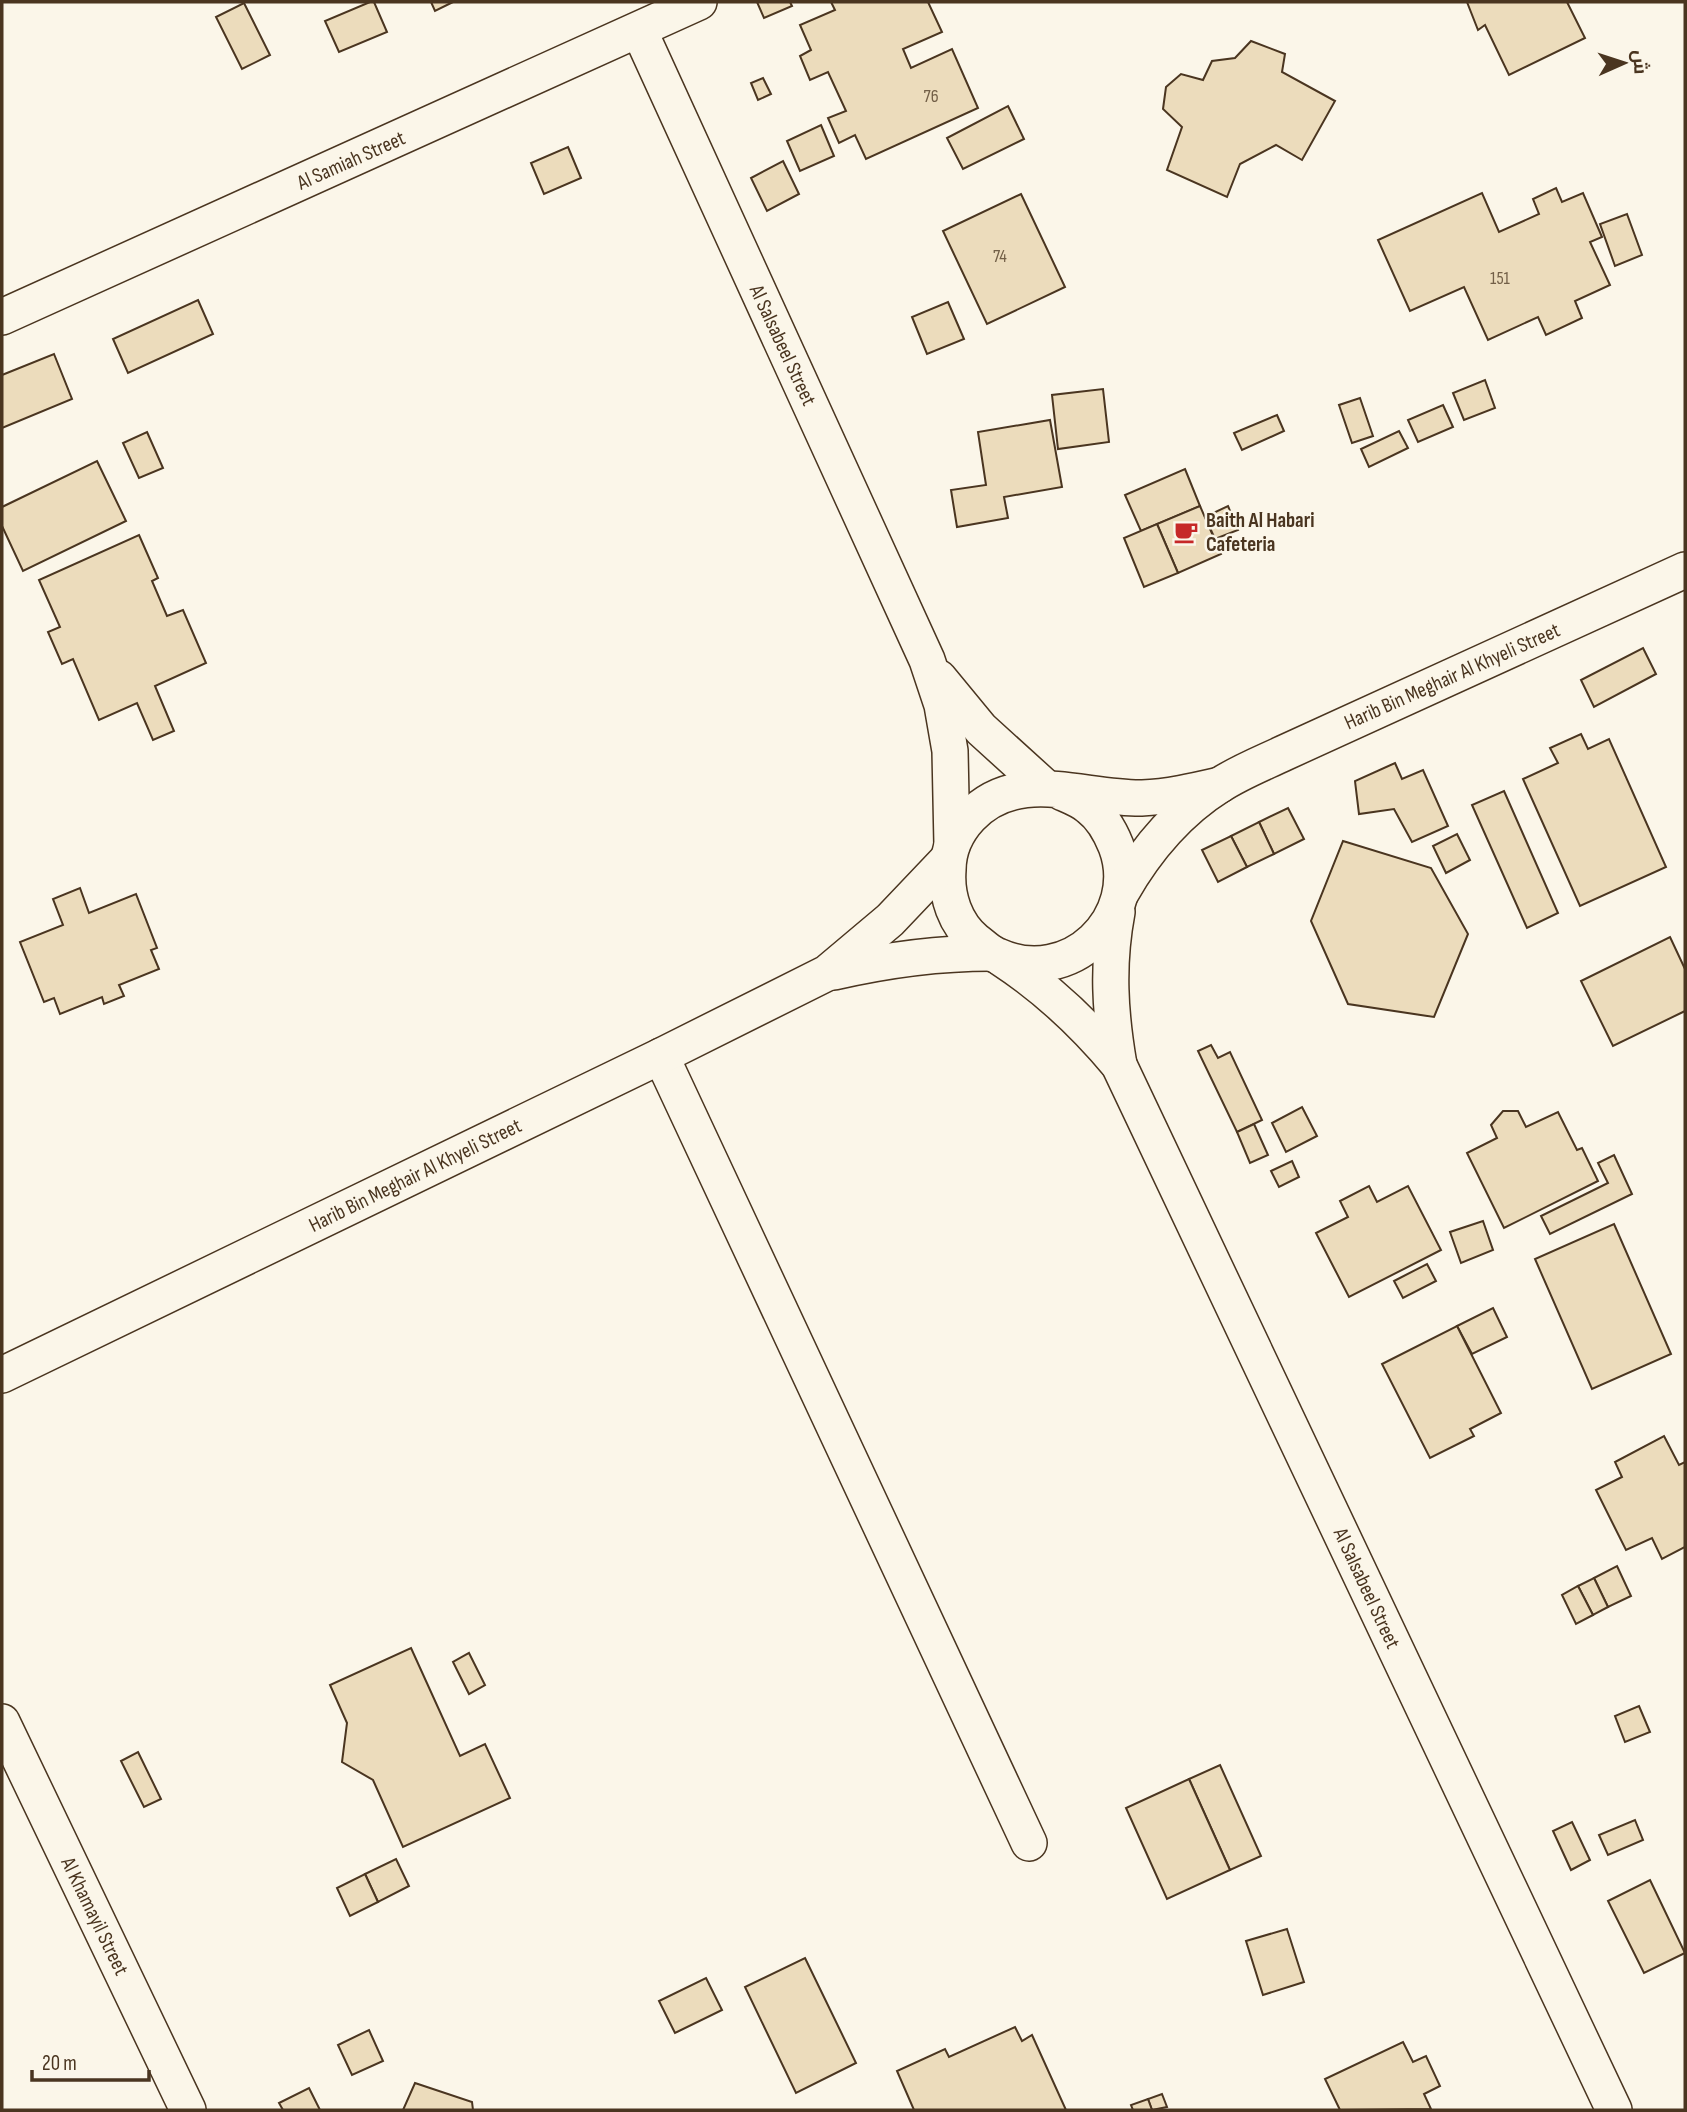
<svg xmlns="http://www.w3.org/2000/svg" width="1687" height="2112" viewBox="0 0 1687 2112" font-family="'Sofia Sans Condensed',Cairo,sans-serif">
  <rect width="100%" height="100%" fill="#fbf6e9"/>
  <g fill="#ecdcbc" stroke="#4a3520" stroke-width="2">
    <path d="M370,2H374L387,32L339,52L325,21Z"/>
    <path d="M431,2H453L435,11Z"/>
    <path d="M757,2H790L792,6L764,18Z"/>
    <path d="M831,2H928L942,32L903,49L911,68L952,49L978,108L866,159L855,135L839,143L828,118L846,111L828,72L810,80L800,56L811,50L800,25L835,10Z"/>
    <path d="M1467,2H1567L1585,38L1509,75L1485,25L1478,30Z"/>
    <path d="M244,3L270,55L242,69L216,17Z"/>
    <path d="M1251,41L1285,54L1282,72L1335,101L1302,160L1276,145L1240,164L1227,197L1167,170L1182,127L1163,109L1166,87L1181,74L1203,80L1212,61L1235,58Z"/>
    <path d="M763,78L771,94L758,100L751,83Z"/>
    <path d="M1008,106L1024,139L963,169L947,138Z"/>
    <path d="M821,125L834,156L800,171L787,141Z"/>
    <path d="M568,147L581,178L544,194L531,163Z"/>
    <path d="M783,161L799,194L767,211L751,178Z"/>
    <path d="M1556,188L1562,202L1583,193L1602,237L1590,242L1610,285L1575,301L1582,318L1546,335L1538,317L1488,340L1464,287L1410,311L1378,240L1482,193L1499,232L1539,214L1533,199Z"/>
    <path d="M1021,194L1065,287L987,324L943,231Z"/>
    <path d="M1627,214L1642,255L1615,266L1600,224Z"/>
    <path d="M198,300L213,334L128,373L113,339Z"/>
    <path d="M948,302L964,339L927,354L912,317Z"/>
    <path d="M54,354L72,399L2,428V375Z"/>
    <path d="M1485,380L1495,408L1464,420L1453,393Z"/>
    <path d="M1103,389L1109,442L1058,449L1052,395Z"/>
    <path d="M1360,398L1373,436L1352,443L1339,405Z"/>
    <path d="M1443,405L1453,427L1418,442L1408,420Z"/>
    <path d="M1277,415L1284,431L1242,450L1234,433Z"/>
    <path d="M1050,420L1062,487L1004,497L1008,518L957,527L951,490L986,485L978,432Z"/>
    <path d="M1399,431L1408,448L1369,467L1361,449Z"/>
    <path d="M147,432L163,468L139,478L123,443Z"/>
    <path d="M97,461L126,521L23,571L2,526V507Z"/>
    <path d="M1185,469L1200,506L1141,531L1125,495Z"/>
    <path d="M1200,506L1221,554L1178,573L1157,524Z"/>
    <path d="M1228,506L1238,530L1215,539L1205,517Z"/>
    <path d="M1157,524L1178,573L1144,587L1124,538Z"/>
    <path d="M139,535L158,578L152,581L167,616L183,610L206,663L155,686L174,731L153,740L137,703L99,720L73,659L62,664L48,632L60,627L39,580Z"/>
    <path d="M1643,648L1656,674L1594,707L1581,680Z"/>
    <path d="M1581,734L1588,749L1609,739L1666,867L1580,906L1523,779L1558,763L1550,748Z"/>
    <path d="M1395,763L1402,779L1423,770L1448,826L1412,842L1394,809L1359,814L1355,781Z"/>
    <path d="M1504,791L1558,913L1527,928L1472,805Z"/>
    <path d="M1288,808L1304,839L1274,854L1259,822Z"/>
    <path d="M1259,822L1274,854L1247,867L1231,836Z"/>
    <path d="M1457,834L1470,860L1446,873L1433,846Z"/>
    <path d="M1231,836L1247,867L1218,882L1202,850Z"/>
    <path d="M1343,841L1431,868L1468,934L1434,1017L1348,1004L1311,921Z"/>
    <path d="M80,888L89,913L136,894L157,948L151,950L159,969L119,985L124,996L104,1004L102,997L60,1014L54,998L44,1002L20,942L63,925L53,899Z"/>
    <path d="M1670,937L1685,969V1011L1613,1046L1581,981Z"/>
    <path d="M1211,1045L1218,1058L1230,1052L1262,1120L1237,1132L1198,1051Z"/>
    <path d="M1302,1107L1317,1136L1286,1152L1272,1123Z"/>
    <path d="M1503,1111H1518L1526,1127L1558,1112L1577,1150L1582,1148L1598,1181L1504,1228L1467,1153L1497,1138L1491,1125Z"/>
    <path d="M1254,1124L1268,1155L1250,1163L1237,1132Z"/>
    <path d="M1614,1155L1632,1194L1550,1234L1541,1216L1608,1183L1598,1163Z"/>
    <path d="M1292,1161L1299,1177L1279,1187L1271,1171Z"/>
    <path d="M1369,1186L1377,1202L1408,1186L1441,1250L1349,1297L1316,1233L1348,1217L1340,1201Z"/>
    <path d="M1483,1221L1493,1250L1461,1263L1450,1232Z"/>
    <path d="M1614,1224L1671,1354L1592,1389L1535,1259Z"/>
    <path d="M1427,1264L1436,1281L1403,1298L1394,1281Z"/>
    <path d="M1493,1308L1507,1337L1472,1354L1457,1326Z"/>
    <path d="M1457,1326L1501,1413L1470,1429L1474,1436L1430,1458L1382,1364Z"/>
    <path d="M1664,1436L1679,1465L1685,1462V1547L1662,1559L1652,1538L1626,1550L1596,1490L1622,1477L1615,1462Z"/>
    <path d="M1617,1566L1631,1596L1608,1607L1594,1578Z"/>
    <path d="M1594,1578L1608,1607L1593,1615L1578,1586Z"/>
    <path d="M1578,1586L1593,1615L1576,1624L1562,1595Z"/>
    <path d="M411,1648L460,1756L485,1744L510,1798L403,1847L373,1780L342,1762L347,1723L330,1685Z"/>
    <path d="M469,1653L485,1685L469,1694L453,1662Z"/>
    <path d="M1639,1706L1650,1732L1625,1742L1615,1716Z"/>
    <path d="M138,1752L161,1799L144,1807L121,1761Z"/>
    <path d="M1220,1765L1261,1856L1230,1870L1189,1779Z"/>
    <path d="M1189,1779L1230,1870L1167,1899L1126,1808Z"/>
    <path d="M1635,1820L1643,1840L1608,1855L1599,1835Z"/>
    <path d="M1572,1822L1590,1860L1571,1870L1553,1831Z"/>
    <path d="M396,1859L409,1886L378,1902L365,1874Z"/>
    <path d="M365,1874L378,1902L350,1916L337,1888Z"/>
    <path d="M1650,1880L1685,1953L1644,1973L1608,1901Z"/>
    <path d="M1287,1929L1304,1982L1263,1995L1246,1941Z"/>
    <path d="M805,1958L856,2063L796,2093L745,1987Z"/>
    <path d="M706,1978L722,2010L675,2033L659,2001Z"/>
    <path d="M1015,2027L1022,2041L1032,2035L1066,2110H914L897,2071L945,2049L949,2057Z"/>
    <path d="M369,2030L383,2061L352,2075L338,2045Z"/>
    <path d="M1403,2042L1413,2062L1426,2056L1440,2086L1424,2094L1431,2109L1340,2110L1325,2079Z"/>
    <path d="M415,2083L472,2102L473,2110H403Z"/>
    <path d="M309,2088L320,2110H283L279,2103Z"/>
    <path d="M1162,2094L1167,2107L1152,2110L1148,2099Z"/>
    <path d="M1148,2099L1152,2110H1133L1131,2105Z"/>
  </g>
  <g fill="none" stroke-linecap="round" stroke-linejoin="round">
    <g stroke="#4a3520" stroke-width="38">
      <g id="street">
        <path d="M639,30L927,660L942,705L950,751L952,845"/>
        <path d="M2,317L699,2"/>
        <path d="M939,678L981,729L1046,788"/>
        <path d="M1061,792C1070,796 1081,800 1089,807C1101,816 1110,831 1116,846C1143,918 1069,988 998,956C989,953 983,946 976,941C955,924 946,896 948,870C948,850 956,832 970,817C1017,767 1082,799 1142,798C1168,797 1194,791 1220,785"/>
        <path d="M1121,893C1145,851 1177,812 1220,785C1240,772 1263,763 1284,753L1685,570"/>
        <path d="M1117,912C1107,965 1110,1013 1119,1065"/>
        <path d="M1001,958C1047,988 1084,1023 1119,1065L1614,2110"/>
        <path d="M834,972C886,960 938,953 991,953"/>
        <path d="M661,1056L1029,1843"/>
        <path d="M2,1375L661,1056L827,973L890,920L948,859"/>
        <path d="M2,1722L188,2110"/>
      </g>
    </g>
    <use href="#street" stroke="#fbf6e9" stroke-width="35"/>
  </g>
  <defs>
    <g id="cafe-bare" transform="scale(1.89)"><path d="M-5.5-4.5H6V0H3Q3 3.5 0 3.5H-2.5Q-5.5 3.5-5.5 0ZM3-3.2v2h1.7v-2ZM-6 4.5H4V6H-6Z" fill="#c62828" stroke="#fbf6e9" stroke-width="2.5" paint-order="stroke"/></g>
  </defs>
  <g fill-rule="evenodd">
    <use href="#cafe-bare" x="1186" y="532"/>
  </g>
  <g text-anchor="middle" stroke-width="5" stroke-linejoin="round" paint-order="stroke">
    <g font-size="18" fill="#725f47">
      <text x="931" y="102">76</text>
      <text x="1000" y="262">74</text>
      <text x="1500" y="284">151</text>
    </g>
    <g font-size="21" fill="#4a3520" stroke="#fbf6e9">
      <text transform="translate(351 160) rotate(-24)" y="7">Al Samiah Street</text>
      <text transform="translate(783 345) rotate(65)" y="7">Al Salsabeel Street</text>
      <text transform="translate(1452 676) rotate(-24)" y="7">Harib Bin Meghair Al Khyeli Street</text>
      <text transform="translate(415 1175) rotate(-26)" y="7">Harib Bin Meghair Al Khyeli Street</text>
      <text transform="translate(1367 1588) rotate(65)" y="7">Al Salsabeel Street</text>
      <text transform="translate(95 1916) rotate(64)" y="7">Al Khamayil Street</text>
    </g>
    <g font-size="21" font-weight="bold" fill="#4a3520" stroke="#fbf6e9" text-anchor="start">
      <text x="1206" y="527">Baith Al Habari<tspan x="1206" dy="24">Cafeteria</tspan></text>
    </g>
  </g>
  <rect width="1687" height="2112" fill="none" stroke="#4a3520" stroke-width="7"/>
  <g transform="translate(1624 63) rotate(87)" stroke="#fbf6e9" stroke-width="5" paint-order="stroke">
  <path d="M0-5L12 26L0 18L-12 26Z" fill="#4a3520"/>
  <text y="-10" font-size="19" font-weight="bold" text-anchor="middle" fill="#4a3520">ش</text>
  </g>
  <path d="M32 2070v10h117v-10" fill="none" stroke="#4a3520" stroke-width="3.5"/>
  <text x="42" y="2070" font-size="21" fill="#4a3520" stroke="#fbf6e9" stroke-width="5" paint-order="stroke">20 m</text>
</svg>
